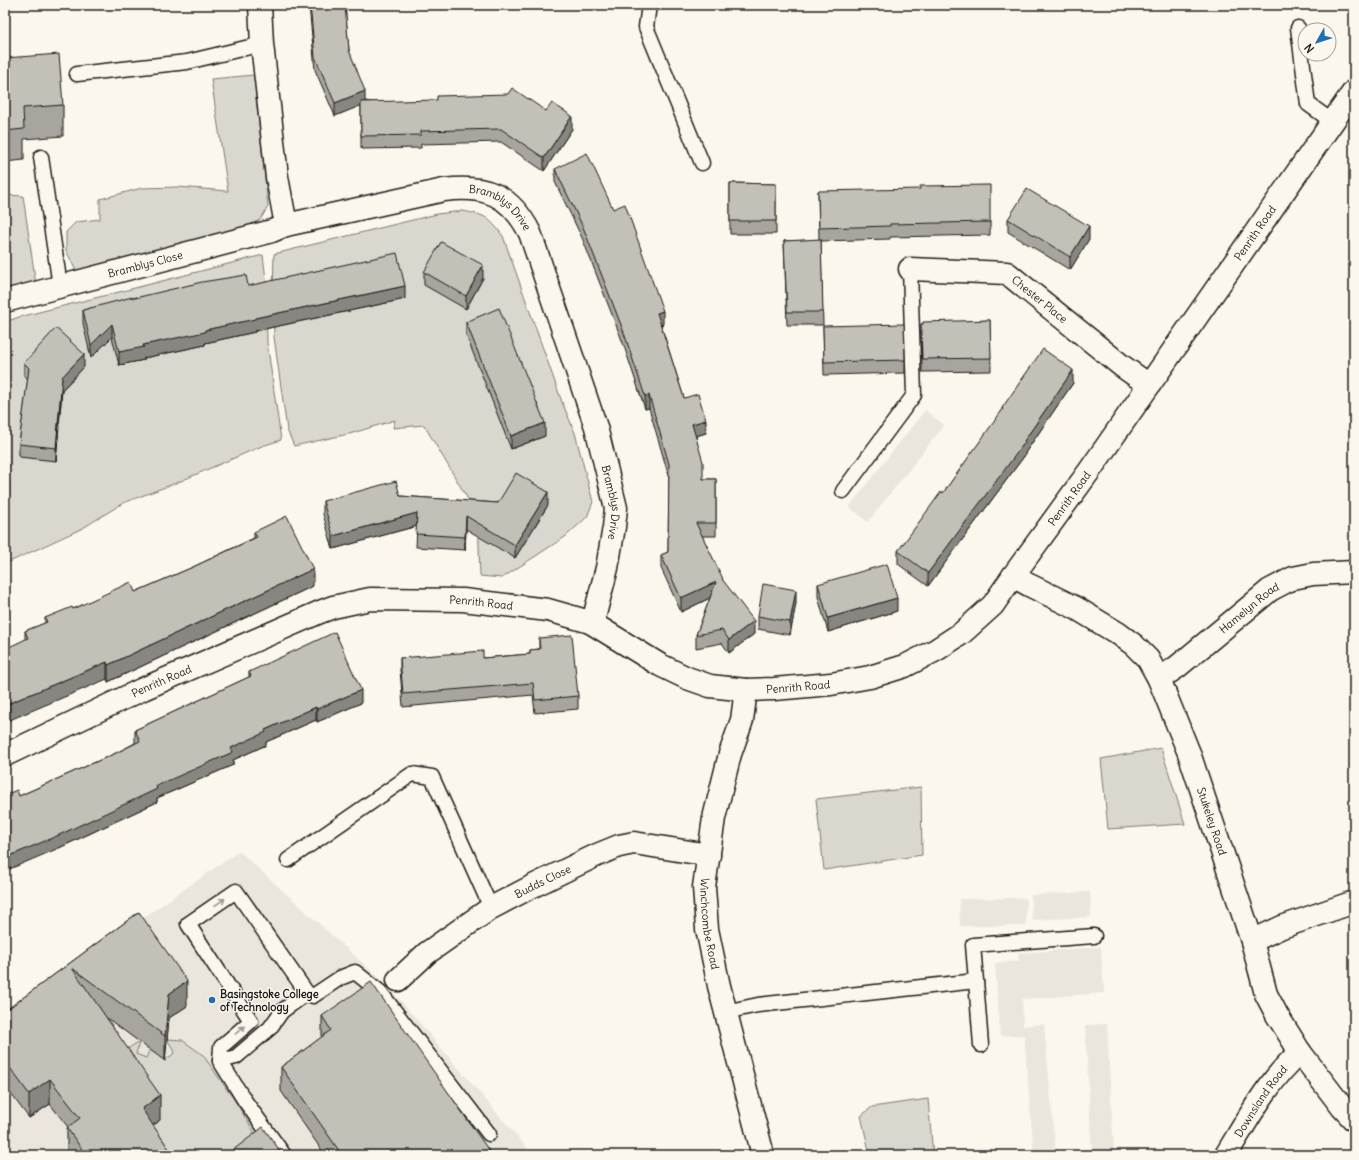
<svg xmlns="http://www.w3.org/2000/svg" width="1359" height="1160" viewBox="0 0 1359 1160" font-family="Delius,sans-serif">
  <rect width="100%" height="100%" fill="#fbf7ec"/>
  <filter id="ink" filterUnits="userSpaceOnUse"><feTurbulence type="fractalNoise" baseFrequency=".025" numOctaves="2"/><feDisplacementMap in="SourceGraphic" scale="8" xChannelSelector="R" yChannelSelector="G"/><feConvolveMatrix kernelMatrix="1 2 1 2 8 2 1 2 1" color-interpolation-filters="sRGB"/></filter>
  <g filter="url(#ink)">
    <g fill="#eae6dc">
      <path d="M925,410L944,425L868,522L849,507Z"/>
      <path d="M239,851L388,986L533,1155H5V1014Z"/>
      <path d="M1090,892L1091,917L1032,920L1031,895Z"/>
      <path d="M1026,898V926H960L959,899Z"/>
      <path d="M1101,947L1104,993L1022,999L1023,1026L1044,1024L1056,1155H1034L1024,1035L1000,1036L995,963L1019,961L1018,953Z"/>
      <path d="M1107,1024L1114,1155H1092L1085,1025Z"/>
    </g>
    <g fill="#dad7ce" stroke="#7b7a75">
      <path d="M254,75L268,207L260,220L247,226L76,271L66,250V232L76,222L100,219V199L142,188L178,187L228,191L211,79Z"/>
      <path d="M5,195L23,196L36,285L5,293Z"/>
      <path d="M462,211C487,215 488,217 503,236L562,402L575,433L593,502L587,517L565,537L502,578L480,576L478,516L424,425L393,428L395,420L353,433L294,446L287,430L274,337L273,294L274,254L437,214Z"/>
      <path d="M263,255L266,280L267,342L281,440L262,446L176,483L123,503L83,528L5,564V322L19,317L131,289Z"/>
      <path d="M1161,748L1185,824L1108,829L1101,759Z"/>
      <path d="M921,787L922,855L824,870L816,799Z"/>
      <path d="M167,1039L182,1040L203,1055L235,1101L263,1146L260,1155H156L142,1134L160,1120L105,1064L135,1044L139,1043L136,1054L146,1058L150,1049L164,1060L171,1056L175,1052Z"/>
      <path d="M928,1099L933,1155H870L861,1116L872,1107Z"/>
    </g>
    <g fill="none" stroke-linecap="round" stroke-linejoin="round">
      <g stroke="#1c1c1c" stroke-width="17">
        <g id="lane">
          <path d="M649,5L646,27L702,163"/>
          <path d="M1298,28L1308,104L1333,122"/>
          <path d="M77,74L187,62L262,44"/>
          <path d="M41,157L60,286"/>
          <path d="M843,491L914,395L910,269"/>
          <path d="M288,860L412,774L432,777L491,908"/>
          <path d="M976,981L981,1045"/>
          <path d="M725,1012L758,1005L976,981L973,945L1094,936"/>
          <path d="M220,1061L236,1057L270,1028L282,1011L307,993"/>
          <path d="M284,1155L245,1101L220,1061L221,1047L251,1021L188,924L236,891L307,993L313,996L340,978L355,972L380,992L489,1134"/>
        </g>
      </g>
      <g stroke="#1c1c1c" stroke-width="25">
        <g id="street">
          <path d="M260,5L262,44L277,177L286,225"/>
          <path id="s1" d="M910,269L1007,273L1122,366L1149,385"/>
          <path id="s2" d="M5,301L272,231L286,225L444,190C486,185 510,194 530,233L596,427L616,508L614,527L607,568L595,614L590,622"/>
          <path id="s3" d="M1013,576L1029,585L1076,608L1119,634L1134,645L1148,659L1159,679L1189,753L1252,941L1266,994L1277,1015L1300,1052L1342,1107L1354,1120"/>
          <path id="s4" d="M1159,679L1177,667L1270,590L1293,578L1313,574L1354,572"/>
          <path id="s5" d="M746,690L742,720L730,754L714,818L704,887L707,929L719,986L763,1155"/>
          <path id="s6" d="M5,755L143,689L320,612L333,607L370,599L463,600L548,610L590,622L660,665L687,678L710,686L746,690L774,689L831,684L870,677L905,666L936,650L962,633L993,605L1013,576L1090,470L1354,91"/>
          <path d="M1252,941L1282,927L1354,902"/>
          <path id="s7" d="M398,980L427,953L491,908L531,887L597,855L619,846L634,843L709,855"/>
          <path id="s8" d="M1226,1155C1248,1119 1268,1081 1300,1052"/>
        </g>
      </g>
      <use href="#lane" stroke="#fbf7ec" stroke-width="14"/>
      <use href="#street" stroke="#fbf7ec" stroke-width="22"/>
    </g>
    <g fill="#a8a59e" stroke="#1c1c1c">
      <path d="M309,5H345L349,50L365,101L572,129L544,171L501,142L421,144V148L361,149V105L335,116L315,70Z"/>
      <path d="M5,58L63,105V136L24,139V160L5,162Z"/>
      <path d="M555,169L663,324L661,325L684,398L706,433L696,436L703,479H716V536H702L723,581L754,634L729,653L722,643L696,648V635L710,598L681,612L661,568V555L668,552L669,477L649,408L645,409L623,343L583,240L555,182Z"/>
      <path d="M730,183L776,184V234H730Z"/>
      <path d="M818,191L990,222V235L890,237V239L821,241L823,325H787L784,241L819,240Z"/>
      <path d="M1008,219L1089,239L1070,270L1008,232Z"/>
      <path d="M424,272L483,278L466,309L424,285Z"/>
      <path d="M248,286L405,299L255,331V332L205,343V345L144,358V360L119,365L112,337L91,358L83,323V310L133,298H137Z"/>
      <path d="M990,320L991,371L922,372L921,324Z"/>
      <path d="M466,322L545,436L511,449L466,335Z"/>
      <path d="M823,326L905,360V373L824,375Z"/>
      <path d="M24,363L84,367L62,390L56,461L19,457V444L28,379L24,376Z"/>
      <path d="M1073,383L1025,453V455L928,586L898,564V551L943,493L1002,412V408Z"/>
      <path d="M5,450L9,483V496L5,497Z"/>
      <path d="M400,496L498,503L548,505L515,558L466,529L465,550L416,547L417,526L333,549L323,514V501Z"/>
      <path d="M254,532L313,586L108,682L107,679L25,640V631L45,623V618L73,609L135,592L193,567L254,538Z"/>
      <path d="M818,584L897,611L828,632L818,597Z"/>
      <path d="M796,603L790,635L758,629V616Z"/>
      <path d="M539,638L578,696V709L535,713L533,695L403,707L400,670V658H483L530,654V650L539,649Z"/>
      <path d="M249,672L361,703L317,722L316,720L266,742V745L233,760V765L157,798V802L59,848L19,796L116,753L135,743V730L249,677Z"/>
      <path d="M139,912L187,1006L169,1018L165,1061L107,1018L160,1120L153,1126L173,1155H69L67,1152V1128L68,1127L50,1104L29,1118L5,1086V1011Z"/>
      <path d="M322,1016L492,1155H325L281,1091V1067L322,1037Z"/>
    </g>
    <g fill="#888681" stroke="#1c1c1c">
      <path d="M365,91V104L335,116V103Z"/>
      <path d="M572,116V129L544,171V158Z"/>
      <path d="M1089,226V239L1070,270V257Z"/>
      <path d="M483,265V278L466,309V296Z"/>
      <path d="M405,286V299L255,331V332L205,343V345L144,358V360L119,365V352L143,345L255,318Z"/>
      <path d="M663,311V324L657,326V313Z"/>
      <path d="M112,324V337L91,358V345Z"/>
      <path d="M84,354V367L62,390L56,461V448L62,377Z"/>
      <path d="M1073,370V383L1025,453V455L928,586V573L1024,441Z"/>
      <path d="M649,395V408L645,409V396Z"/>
      <path d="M706,420V433L692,437V424Z"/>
      <path d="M545,423V436L511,449V436Z"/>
      <path d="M548,492V505L515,558V545Z"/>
      <path d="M417,513V526L333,549V536Z"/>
      <path d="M466,516V529L465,550V537Z"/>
      <path d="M313,569V586L108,682V665Z"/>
      <path d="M716,582V595L681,612V598Z"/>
      <path d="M796,590V603L790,635V622Z"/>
      <path d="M897,598V611L828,632V618Z"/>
      <path d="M754,621V634L729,653V640Z"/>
      <path d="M107,662V679L5,722V705Z"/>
      <path d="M361,690V703L317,722V709Z"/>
      <path d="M316,707V720L266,742V745L233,760V765L157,798V802L59,848L5,871V858L156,786L265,730Z"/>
      <path d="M187,981V1006L169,1018L165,1061V1036L169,994Z"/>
      <path d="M50,1079V1104L29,1118V1094Z"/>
      <path d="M160,1095V1120L142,1134V1109Z"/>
    </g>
    <g fill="#c3c0b8" stroke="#1c1c1c">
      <path d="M310,5H345L349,50L365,91L335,103L315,57Z"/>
      <path d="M59,54L63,105L23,108L24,129L5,131V58Z"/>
      <path d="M512,88L546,111L552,103L572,116L544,158L501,129L421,131V135L361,136V102L437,100V96L508,94Z"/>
      <path d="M587,153L613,209L625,204L663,311L657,313L684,398L698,394L706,420L692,424L703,462V479H716V523H696L723,579H722L754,621L729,640L722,630L696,635L716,582L681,598L661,555L668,552L669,464L649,395L645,396L623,330L583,227L555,169Z"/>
      <path d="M730,183L776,184V221H730Z"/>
      <path d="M990,185V222L890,224V226L819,228L818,191L920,189V186Z"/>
      <path d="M1027,189L1089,226L1070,257L1008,219Z"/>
      <path d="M821,239L823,312H787L784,241Z"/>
      <path d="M441,242L483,265L466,296L424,272Z"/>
      <path d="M397,253L405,286L255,318V319L205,330V332L143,345L144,347L119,352L112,324L91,345L83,310L132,297L133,298L137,297L135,298L202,282L246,275L248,286Z"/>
      <path d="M499,308L545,423L511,436L466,322Z"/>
      <path d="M990,320L991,358L922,359L921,324H923V322Z"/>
      <path d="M904,324L905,360L824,362L823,326Z"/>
      <path d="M56,328L84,354L62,377L56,448L19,444L29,368L24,363Z"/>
      <path d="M1043,349L1073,370L1024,441L1025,442L928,573L898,551L941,492L943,493L1003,409L1002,408Z"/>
      <path d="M5,450L9,483L5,484Z"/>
      <path d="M516,473L548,492L515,545L466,516L465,537L416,534L417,513L333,536L323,501L396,481L400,496L498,503Z"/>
      <path d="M287,516L313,569L108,665L107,662L5,705V649L28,638L25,631L47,622L45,618L72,607L73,609L131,582L135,592L193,567L257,537L254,532Z"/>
      <path d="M887,564L897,598L828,618L818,584Z"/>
      <path d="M763,584L796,590L790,622L758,616Z"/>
      <path d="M335,632L361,690L317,709L316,707L265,730L266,732L231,748L233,752L156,786L157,789L59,835L5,858V795L17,790L19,796L116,753L140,741L135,730L251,676L249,672Z"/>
      <path d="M572,635L578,696L535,700L533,683L403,694L400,658L483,651V658L530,654V650L540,649L539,638Z"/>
      <path d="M139,912L187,981L169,994L165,1036L72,968L160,1095L142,1109L173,1155H86L67,1128L80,1118L50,1079L29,1094L5,1061V1011Z"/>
      <path d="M371,982L492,1155H342L281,1067L331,1030L322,1016Z"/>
      <path d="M263,1127L283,1155H225L228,1154Z"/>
    </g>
    <defs><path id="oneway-shaft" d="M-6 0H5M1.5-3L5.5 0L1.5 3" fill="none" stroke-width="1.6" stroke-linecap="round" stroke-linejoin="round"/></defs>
    <g stroke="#97948e">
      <use href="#oneway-shaft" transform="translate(220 902) rotate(-35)"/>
      <use href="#oneway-shaft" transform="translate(240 1030) rotate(-41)"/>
    </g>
  </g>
  <circle fill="#1f6fb2" stroke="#fbf7ec" stroke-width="1.5" cx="212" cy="1000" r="4"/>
  <g text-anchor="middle" stroke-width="3" stroke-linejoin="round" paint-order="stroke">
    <g font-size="11" fill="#1c1c1c" stroke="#fbf7ec">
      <text dy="4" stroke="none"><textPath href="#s2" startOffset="516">Bramblys Drive</textPath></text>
      <text dy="4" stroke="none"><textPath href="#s6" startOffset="1517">Penrith Road</textPath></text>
      <text dy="4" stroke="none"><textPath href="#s2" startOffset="145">Bramblys Close</textPath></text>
      <text dy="4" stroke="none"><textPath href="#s1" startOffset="139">Chester Place</textPath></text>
      <text dy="4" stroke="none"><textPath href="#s6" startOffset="1193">Penrith Road</textPath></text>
      <text dy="4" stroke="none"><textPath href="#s2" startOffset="840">Bramblys Drive</textPath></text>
      <text dy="4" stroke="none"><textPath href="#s6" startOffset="509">Penrith Road</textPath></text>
      <text dy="4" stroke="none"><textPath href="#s4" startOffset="115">Hamelyn Road</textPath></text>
      <text dy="4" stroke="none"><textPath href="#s6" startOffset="173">Penrith Road</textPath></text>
      <text dy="4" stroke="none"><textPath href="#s6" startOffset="845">Penrith Road</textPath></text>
      <text dy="4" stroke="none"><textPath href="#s3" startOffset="334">Stukeley Road</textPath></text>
      <text dy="4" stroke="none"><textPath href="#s7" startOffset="176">Budds Close</textPath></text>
      <text dy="4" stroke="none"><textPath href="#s5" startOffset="239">Winchcombe Road</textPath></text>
      <text dy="4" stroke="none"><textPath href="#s8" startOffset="64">Downsland Road</textPath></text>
    </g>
    <g font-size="11" font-weight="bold" fill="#1c1c1c" stroke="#fbf7ec" text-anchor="start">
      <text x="220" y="998">Basingstoke College<tspan x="220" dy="13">of Technology</tspan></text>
    </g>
  </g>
  <rect width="1359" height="1160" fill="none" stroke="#fbf7ec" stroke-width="20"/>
  <rect x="10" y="10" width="1339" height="1140" fill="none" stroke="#1c1c1c" stroke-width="1.5" filter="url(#ink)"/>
  <g transform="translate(1317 42) rotate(231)"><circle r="19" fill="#fbf7ec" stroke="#a29f99"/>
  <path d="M0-3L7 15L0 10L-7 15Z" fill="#1f6fb2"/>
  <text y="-6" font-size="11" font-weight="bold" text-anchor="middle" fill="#1c1c1c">N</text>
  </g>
</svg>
